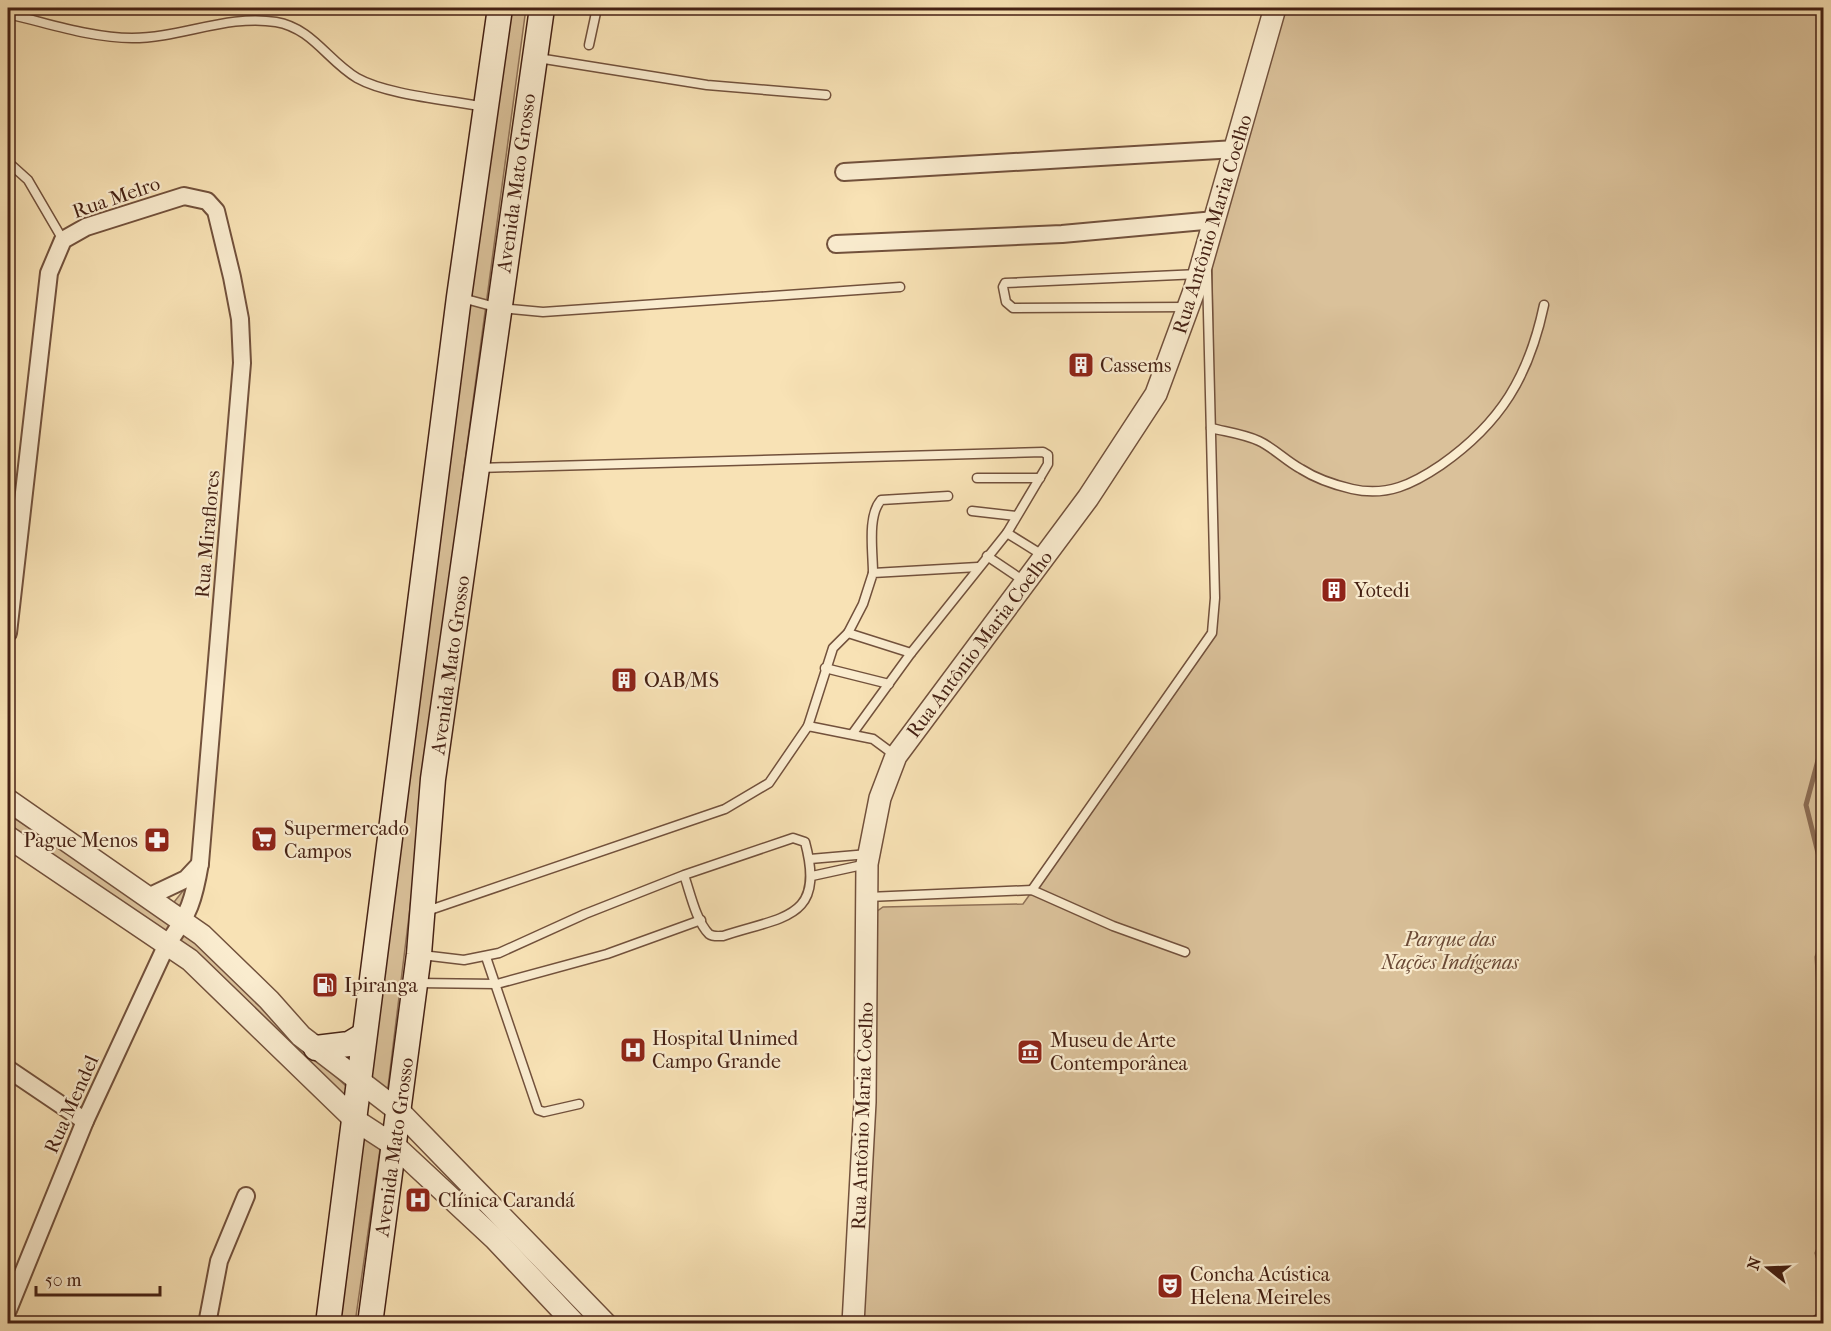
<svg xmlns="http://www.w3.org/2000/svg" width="1831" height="1331" viewBox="0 0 1831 1331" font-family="'IM FELL French Canon',serif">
  <rect width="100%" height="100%" fill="#f8e2b5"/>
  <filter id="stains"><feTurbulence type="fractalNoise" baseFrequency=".00333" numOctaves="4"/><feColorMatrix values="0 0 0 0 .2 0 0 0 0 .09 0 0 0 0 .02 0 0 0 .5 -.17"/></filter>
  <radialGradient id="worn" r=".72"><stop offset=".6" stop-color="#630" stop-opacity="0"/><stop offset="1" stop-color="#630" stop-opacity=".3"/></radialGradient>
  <g fill="#dac19a" stroke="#907157" stroke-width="1.5">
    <path d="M502,8H526L464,468L387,1095L365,1078Z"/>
    <path d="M1285,8H1823V1323L861,1324L876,912L883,907L1023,904L1209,643L1216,595L1212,266Z"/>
    <path d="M8,814L163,916L190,882L180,927L216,957L264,1010L347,1087L343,1102L247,1012L8,833Z"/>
    <path d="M362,1133L381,1142L355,1323L335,1324Z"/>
  </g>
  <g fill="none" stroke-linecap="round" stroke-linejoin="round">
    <g stroke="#8c6d54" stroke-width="5">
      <path d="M1824,488V499"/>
      <path d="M1824,738L1806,805L1824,877"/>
      <path d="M1824,936L1817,957L1824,1075"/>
      <path d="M1824,1237L1817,1253L1824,1279"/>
      <path d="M1806,1324L1824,1311"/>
    </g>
    <g stroke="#72513c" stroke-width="11">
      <g id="service">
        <path d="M8,14C48,23 91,38 132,38C181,38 228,14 276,22C312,28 328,61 357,78C387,95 450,100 485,107"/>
        <path d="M589,45L597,8"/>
        <path d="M538,58L707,85L826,95"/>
        <path d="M8,162L28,180L63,240"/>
        <path d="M462,298L499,308L543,312L900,287"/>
        <path d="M1187,307L1013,308L1006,302L1003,287L1005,283L1199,274"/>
        <path d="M1211,428C1227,432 1244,434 1259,441C1274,448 1286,461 1301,469C1315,478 1335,485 1352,489C1387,497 1413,484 1441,465C1501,423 1529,376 1544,305"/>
        <path d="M479,468L1043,452L1048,455V464L1007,533L911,653L853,733"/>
        <path d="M977,478H1040"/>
        <path d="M972,511L1016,516"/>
        <path d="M1007,533L1044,556"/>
        <path d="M987,556L1024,581"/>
        <path d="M873,573C873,552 867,516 881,500L948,496"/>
        <path d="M848,633L911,653"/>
        <path d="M825,668L889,684"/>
        <path d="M808,726L833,648L848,633L863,604L873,573L978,567"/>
        <path d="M810,859L868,854"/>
        <path d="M812,876L867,864"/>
        <path d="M1032,890L1212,633L1215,598L1207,272"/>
        <path d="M868,897L1032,890L1113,926L1185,952"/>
        <path d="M424,912L725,809L769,783L808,726L873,739L896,756"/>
        <path d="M422,955L464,960L499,953L585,914L684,875L793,838L805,842C826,920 783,916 723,936C719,936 713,937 709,934C696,921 690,892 684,875"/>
        <path d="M486,957L538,1110L544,1112L579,1104"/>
        <path d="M417,983L497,984L607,954L701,920"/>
      </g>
    </g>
    <g stroke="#72513c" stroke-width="20">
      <g id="minor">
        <path d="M844,172L1236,149"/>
        <path d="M836,244L1062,234L1215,220"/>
        <path d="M8,633L49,273L63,240L86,227L184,196L207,201L216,211L232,277L240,319L242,363L200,863C194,899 189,915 167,944L85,1121L8,1310"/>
        <path d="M148,897L186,879L200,864"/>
        <path d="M8,1069L85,1121"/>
        <path d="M207,1324L219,1261L246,1196"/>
      </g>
    </g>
    <g stroke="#72513c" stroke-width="24">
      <g id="tertiary">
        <path d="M8,800L202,935L269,1000L301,1036L400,1112L606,1324"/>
        <path d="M8,837L190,960L355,1120L395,1146L495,1239L575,1324"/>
        <path d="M853,1324L865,1102L867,864L880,798L896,756L1088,498L1156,394L1194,291L1275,8"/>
      </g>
    </g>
    <g stroke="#452114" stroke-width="27">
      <g id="secondary">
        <path d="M316,1048L349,1044L364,1035"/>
        <path d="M328,1324L459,297L500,8"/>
        <path d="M370,1324L419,954L433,779L542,8"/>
      </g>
    </g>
    <use href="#service" stroke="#faeccf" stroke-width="8"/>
    <use href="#minor" stroke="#faeccf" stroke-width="16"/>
    <use href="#tertiary" stroke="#faeccf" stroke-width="21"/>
    <use href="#secondary" stroke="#faeccf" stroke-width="24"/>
  </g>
  <defs>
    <g id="building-square" transform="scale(1.35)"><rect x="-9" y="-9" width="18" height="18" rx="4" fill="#8f2418" stroke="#faeccf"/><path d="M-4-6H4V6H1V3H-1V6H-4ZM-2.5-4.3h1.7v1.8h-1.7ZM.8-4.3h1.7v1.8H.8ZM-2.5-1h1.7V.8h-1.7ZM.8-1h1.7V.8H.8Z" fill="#fff"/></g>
    <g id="supermarket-square" transform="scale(1.35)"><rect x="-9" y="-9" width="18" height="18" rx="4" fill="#8f2418" stroke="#faeccf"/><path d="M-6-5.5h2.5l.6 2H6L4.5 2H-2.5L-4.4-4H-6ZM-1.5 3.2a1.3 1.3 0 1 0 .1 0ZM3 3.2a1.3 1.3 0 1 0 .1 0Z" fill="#fff"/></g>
    <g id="pharmacy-square" transform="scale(1.35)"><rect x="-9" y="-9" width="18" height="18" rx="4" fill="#8f2418" stroke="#faeccf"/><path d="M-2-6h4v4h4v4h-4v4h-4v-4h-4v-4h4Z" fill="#fff"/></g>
    <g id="fuel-square" transform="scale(1.35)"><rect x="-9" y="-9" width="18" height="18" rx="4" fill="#8f2418" stroke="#faeccf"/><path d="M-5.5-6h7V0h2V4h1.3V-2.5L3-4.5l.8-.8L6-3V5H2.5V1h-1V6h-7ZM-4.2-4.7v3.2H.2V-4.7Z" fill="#fff"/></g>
    <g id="hospital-square" transform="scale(1.35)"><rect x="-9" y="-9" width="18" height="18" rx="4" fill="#8f2418" stroke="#faeccf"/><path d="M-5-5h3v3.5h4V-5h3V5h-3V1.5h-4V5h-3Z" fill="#fff"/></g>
    <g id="museum-square" transform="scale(1.35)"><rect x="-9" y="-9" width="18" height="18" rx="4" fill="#8f2418" stroke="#faeccf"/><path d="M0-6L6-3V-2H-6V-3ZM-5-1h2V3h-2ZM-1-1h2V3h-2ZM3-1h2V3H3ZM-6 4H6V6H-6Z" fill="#fff"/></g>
    <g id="theatre-square" transform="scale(1.35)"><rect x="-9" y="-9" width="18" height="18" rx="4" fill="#8f2418" stroke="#faeccf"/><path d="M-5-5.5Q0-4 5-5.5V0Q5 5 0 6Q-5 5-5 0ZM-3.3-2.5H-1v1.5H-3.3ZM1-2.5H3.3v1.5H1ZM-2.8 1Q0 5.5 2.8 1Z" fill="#fff"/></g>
  </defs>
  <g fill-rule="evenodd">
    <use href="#building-square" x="1081" y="365"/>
    <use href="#building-square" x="1334" y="590"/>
    <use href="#building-square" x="624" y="680"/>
    <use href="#supermarket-square" x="264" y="839"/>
    <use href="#pharmacy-square" x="157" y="840"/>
    <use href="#fuel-square" x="325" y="985"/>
    <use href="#hospital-square" x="633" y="1050"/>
    <use href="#museum-square" x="1030" y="1052"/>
    <use href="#hospital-square" x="418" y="1200"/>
    <use href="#theatre-square" x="1170" y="1286"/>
  </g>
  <g text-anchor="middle" stroke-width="4.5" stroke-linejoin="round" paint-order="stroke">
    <g font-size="20" fill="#452114" stroke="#faeccf">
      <text transform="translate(516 183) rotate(-82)" y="7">Avenida Mato Grosso</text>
      <text transform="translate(116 197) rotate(-19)" y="7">Rua Melro</text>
      <text transform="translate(1212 224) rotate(-73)" y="7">Rua Antônio Maria Coelho</text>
      <text transform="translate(207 534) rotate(-85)" y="7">Rua Miraflores</text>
      <text transform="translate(979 644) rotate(-53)" y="7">Rua Antônio Maria Coelho</text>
      <text transform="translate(450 665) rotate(-82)" y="7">Avenida Mato Grosso</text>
      <text transform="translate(71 1104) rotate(-66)" y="7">Rua Mendel</text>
      <text transform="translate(862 1116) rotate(-88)" y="7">Rua Antônio Maria Coelho</text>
      <text transform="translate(394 1147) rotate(-82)" y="7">Avenida Mato Grosso</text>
    </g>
    <g font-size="20" fill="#452114" stroke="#faeccf" text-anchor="start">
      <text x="1100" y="372">Cassems</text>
      <text x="1354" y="597">Yotedi</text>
      <text x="644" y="687">OAB/MS</text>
      <text x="284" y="835">Supermercado<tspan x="284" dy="23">Campos</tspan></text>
      <text x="138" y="847" text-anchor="end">Pague Menos</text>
      <text x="344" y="992">Ipiranga</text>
      <text x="652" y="1045">Hospital Unimed<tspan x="652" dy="23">Campo Grande</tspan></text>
      <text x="1050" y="1047">Museu de Arte<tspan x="1050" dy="23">Contemporânea</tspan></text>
      <text x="438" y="1207">Clínica Carandá</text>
      <text x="1190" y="1281">Concha Acústica<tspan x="1190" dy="23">Helena Meireles</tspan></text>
    </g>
    <g font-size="20" font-style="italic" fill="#6a4936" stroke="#faeccf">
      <text x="1450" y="946">Parque das<tspan x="1450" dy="23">Nações Indígenas</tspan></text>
    </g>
  </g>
  <rect width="1831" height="1331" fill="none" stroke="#f8e2b5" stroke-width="30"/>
  <rect x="9" y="9" width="1813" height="1313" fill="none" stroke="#452114" stroke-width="3"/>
  <rect x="15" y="15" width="1801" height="1301" fill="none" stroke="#452114" stroke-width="1.5"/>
  <g transform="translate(1768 1268) rotate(288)" stroke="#faeccf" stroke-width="4.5" paint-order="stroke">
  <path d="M0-4.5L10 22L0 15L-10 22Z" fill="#452114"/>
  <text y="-9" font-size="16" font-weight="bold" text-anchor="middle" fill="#452114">N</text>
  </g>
  <path d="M36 1286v9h124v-9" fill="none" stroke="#452114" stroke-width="3"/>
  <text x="45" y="1286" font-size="18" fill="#452114" stroke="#faeccf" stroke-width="4.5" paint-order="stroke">50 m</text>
  <rect width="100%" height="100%" filter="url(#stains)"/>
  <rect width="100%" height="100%" fill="url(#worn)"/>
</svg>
